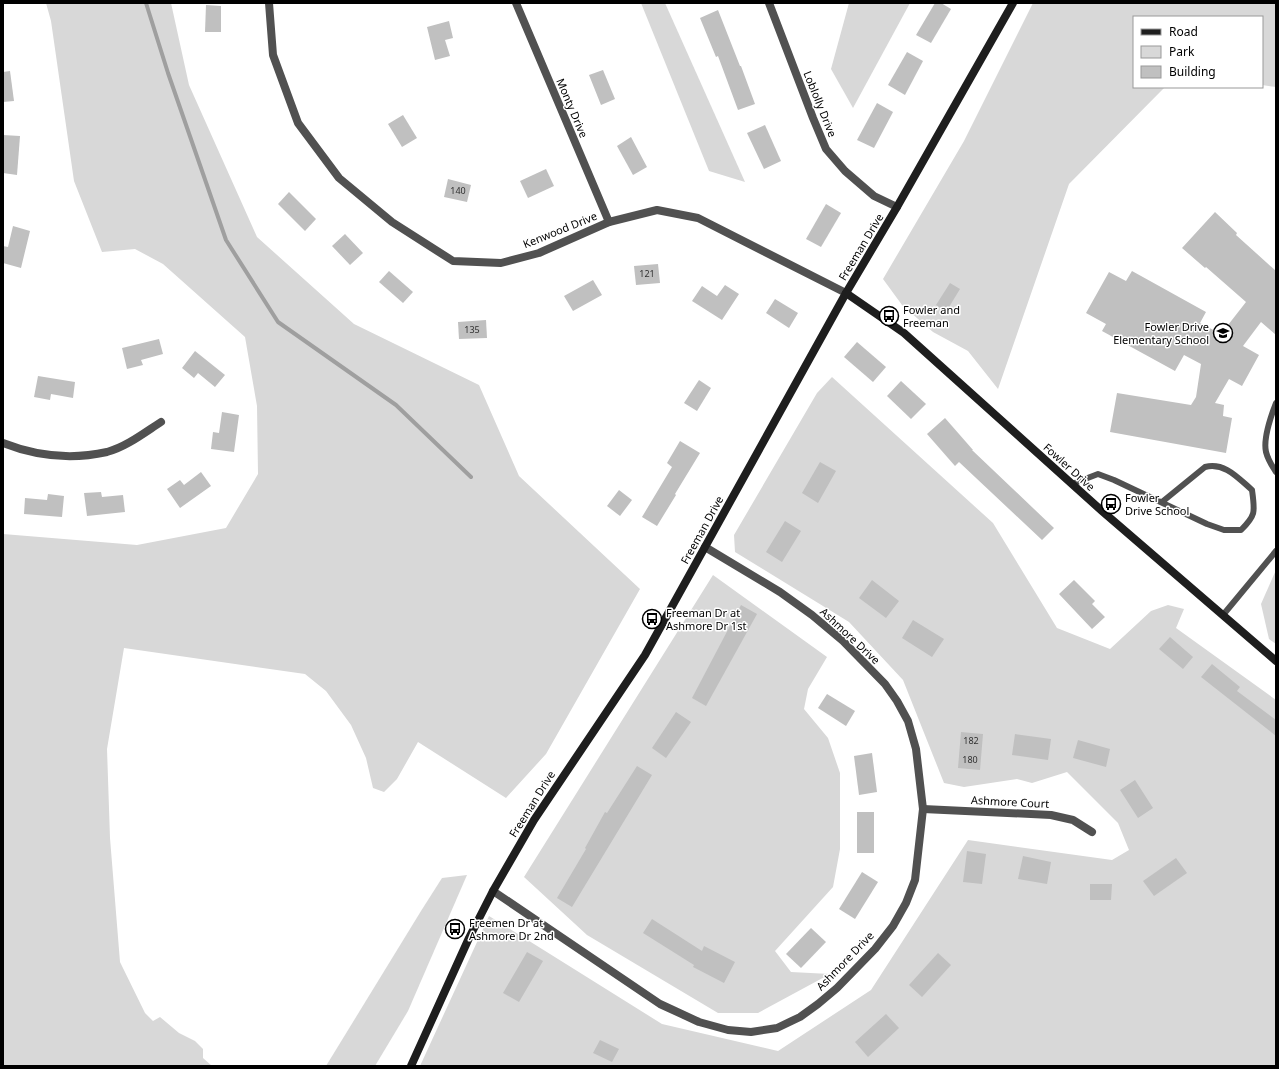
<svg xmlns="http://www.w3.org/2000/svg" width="1279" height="1069" viewBox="0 0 1279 1069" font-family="'Noto Sans',sans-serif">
  <rect width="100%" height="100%" fill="#fff"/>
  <g fill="#d8d8d8">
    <path d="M46,3H171L189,85L257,237L354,324L479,385L519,476L640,589L546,754L506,798L418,742L397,779L384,792L373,788L366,758L351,725L326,691L305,674L124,648L107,749L110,838L120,962L145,1013L153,1021L160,1017L179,1033L195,1041L203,1049V1058L212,1066H3V534L137,545L226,528L258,474L257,406L245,337L163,264L135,249L102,252L74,181L51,21Z"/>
    <path d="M641,3H665L745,182L709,171Z"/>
    <path d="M849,3H910L853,108L831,69Z"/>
    <path d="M1033,3H1276V87L1262,85V17H1134V87H1165L1069,184L998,389L968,351L933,332L902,305L883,279L964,141Z"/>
    <path d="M832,377L993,523L1057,628L1110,649L1151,611L1168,605L1184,609L1176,628L1276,700V1066H420L489,916L662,1024L778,1051L871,990L968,840L1112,860L1129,850L1118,823L1067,772L1032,783L1017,779L964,787L944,783L903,680L849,622L735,552L734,535L817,393Z"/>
    <path d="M1276,570V644L1269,639L1261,604Z"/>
    <path d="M713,575L827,657L808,689L804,709L828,738L840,773V849L833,887L775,951L791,972L830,974L758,1013H718L587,935L524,877Z"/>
    <path d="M467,875L408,1011L375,1066H326L421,911L442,878Z"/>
  </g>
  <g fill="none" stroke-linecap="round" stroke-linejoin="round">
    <path stroke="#9f9f9f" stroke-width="4" d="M146,3L168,73L226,240L278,322L396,405L471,477"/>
  </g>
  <g fill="#c0c0c0">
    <path d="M935,3H941L951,9L931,43L916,35Z"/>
    <path d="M206,5L221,6V32H205Z"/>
    <path d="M718,10L740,66H741L755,104L738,110L718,56L716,57L700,18Z"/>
    <path d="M449,21L453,38L445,40L450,56L435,60L427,27Z"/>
    <path d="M907,52L923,61L905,95L888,85Z"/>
    <path d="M603,70L615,99L601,105L589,75Z"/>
    <path d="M10,71L14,101L3,102V72Z"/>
    <path d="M877,103L893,112L874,148L857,140Z"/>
    <path d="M403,115L417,138L402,147L388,124Z"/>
    <path d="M765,125L781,161L764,169L747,133Z"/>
    <path d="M3,135L20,136L17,175L3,173Z"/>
    <path d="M631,137L647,167L633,175L617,146Z"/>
    <path d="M546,169L554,186L528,198L520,181Z"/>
    <path d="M448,179L471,185L467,202L444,197Z"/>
    <path d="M289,192L316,219L305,231L278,204Z"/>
    <path d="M826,204L841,213L821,247L806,239Z"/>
    <path d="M1215,212L1237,233L1236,235L1276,271V335L1261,322L1243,346L1259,355L1242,386L1229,379L1215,403L1224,405L1223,416L1232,418L1226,453L1110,432L1117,393L1191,405L1196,397L1201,364L1184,355L1175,371L1102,331L1106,324L1086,313L1109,272L1126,281L1132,271L1206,312L1200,323L1221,334L1246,302L1206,267L1205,268L1182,248Z"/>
    <path d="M13,226L30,231L21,268L3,263V246L8,247Z"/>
    <path d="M345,234L363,253L350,265L332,246Z"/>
    <path d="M658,264L660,283L636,285L634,266Z"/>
    <path d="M389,271L413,292L403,303L379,282Z"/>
    <path d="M593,280L602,295L573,311L564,296Z"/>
    <path d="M950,283L960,289L946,312L936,305Z"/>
    <path d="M725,285L739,294L722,320L692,301L702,286L717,296Z"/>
    <path d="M775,299L798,313L789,328L766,313Z"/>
    <path d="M486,320L487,338L459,339L458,322Z"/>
    <path d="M159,339L163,354L141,360L143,365L127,369L122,348Z"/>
    <path d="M857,342L886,367L873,382L844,357Z"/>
    <path d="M195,351L225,375L215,387L198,373L194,378L182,368Z"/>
    <path d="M38,376L75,382L73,398L51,394L50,400L34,397Z"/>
    <path d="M699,380L711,388L697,411L684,403Z"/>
    <path d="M901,381L926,404L911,419L887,396Z"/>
    <path d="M222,412L239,415L234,452L211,449L213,432L219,433Z"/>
    <path d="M945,418L973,450H972L1054,528L1042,540L959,462L955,466L927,434Z"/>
    <path d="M680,441L700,453L675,494L676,495L657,526L642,517L672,467L667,463Z"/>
    <path d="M820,462L836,471L818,503L802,493Z"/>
    <path d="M201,472L211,486L180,508L167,489L180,480L184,485Z"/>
    <path d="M619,490L632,500L620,516L607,506Z"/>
    <path d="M101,492L102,497L123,495L125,512L87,516L84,493Z"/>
    <path d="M48,494L64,496L62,517L24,514L25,498L47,500Z"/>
    <path d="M785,521L801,531L782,562L766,552Z"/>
    <path d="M872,580L899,601L886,618L859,598Z"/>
    <path d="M1074,580L1095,601L1092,604L1105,617L1092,629L1059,594Z"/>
    <path d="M741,605L757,614L706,706L692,698Z"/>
    <path d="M913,620L944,639L932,657L902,638Z"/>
    <path d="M1170,637L1193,657L1183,669L1159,649Z"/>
    <path d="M1212,664L1240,687L1237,691L1276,720V736L1201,677Z"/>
    <path d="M827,694L855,711L846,726L818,708Z"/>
    <path d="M676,712L691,722L666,758L652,748Z"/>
    <path d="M961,732L983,734L980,770L958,768Z"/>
    <path d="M1015,734L1051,739L1048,760L1012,755Z"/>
    <path d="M1078,740L1110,749L1106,767L1073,758Z"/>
    <path d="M872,753L877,792L859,795L854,756Z"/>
    <path d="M637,766L652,775L572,907L557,898L586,849L585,848L605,812L607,813Z"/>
    <path d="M1135,780L1153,808L1138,818L1120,790Z"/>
    <rect x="857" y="812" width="17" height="41"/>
    <path d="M967,851L986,854L982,884L963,882Z"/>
    <path d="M1023,856L1051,862L1047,884L1018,879Z"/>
    <path d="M1176,858L1187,873L1154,896L1143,881Z"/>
    <path d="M862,872L878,882L855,919L839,909Z"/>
    <path d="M1090,884H1112L1111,900H1090Z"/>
    <path d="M652,919L702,951L704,946L735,962L724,983L693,967L694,965L643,933Z"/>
    <path d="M811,928L826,942L801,968L786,954Z"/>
    <path d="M527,952L543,961L519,1002L503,993Z"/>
    <path d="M938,953L951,965L922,997L909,985Z"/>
    <path d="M886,1014L899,1028L868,1057L855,1042Z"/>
    <path d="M600,1040L619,1049L612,1062L593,1053Z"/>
  </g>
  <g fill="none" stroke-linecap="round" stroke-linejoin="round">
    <g stroke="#515151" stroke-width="6">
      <path d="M1276,403C1271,416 1263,439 1266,452C1268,460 1272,466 1276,472"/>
      <path d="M1072,484L1098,474L1114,480L1207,524L1224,530H1241C1256,515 1255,512 1252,490C1238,478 1225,462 1205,467L1162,502"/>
      <path d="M1223,615L1276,551"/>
    </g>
    <g stroke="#515151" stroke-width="8">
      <path d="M269,3L273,55L298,123L339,178L392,222L453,261L501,263L539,253L609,222L657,210L698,218L846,293"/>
      <path d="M516,3L609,222"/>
      <path d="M769,3L813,118L826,149L845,171L874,196L897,207"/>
      <path d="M3,443C36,456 71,460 107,452C126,447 144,433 161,422"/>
      <path d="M923,809L1051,815L1073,820L1092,832"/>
      <path d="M493,891L660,1004L699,1022L728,1030L751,1032L777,1028L800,1017L818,1004L837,988L875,949L893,926L906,903L915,880L923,809L916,749L908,721L897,701L885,684L843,641L812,615L780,592L705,547"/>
    </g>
    <g stroke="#1e1e1e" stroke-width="8">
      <path d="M846,293L904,333L1102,511L1276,661"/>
      <path d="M411,1066L469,938L493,891L534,820L645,655L846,293L897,207L1013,3"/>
    </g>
  </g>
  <defs>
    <g id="bus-ring" transform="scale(1)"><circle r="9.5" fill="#fff" stroke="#000" stroke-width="1.5"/><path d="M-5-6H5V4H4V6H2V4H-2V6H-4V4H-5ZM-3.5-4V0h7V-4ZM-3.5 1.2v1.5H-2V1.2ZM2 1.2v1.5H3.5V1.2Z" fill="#000"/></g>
    <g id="school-ring" transform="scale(1)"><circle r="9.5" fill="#fff" stroke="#000" stroke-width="1.5"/><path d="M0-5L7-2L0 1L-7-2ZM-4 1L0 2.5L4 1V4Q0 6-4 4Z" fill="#000"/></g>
  </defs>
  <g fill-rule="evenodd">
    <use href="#bus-ring" x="889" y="316"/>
    <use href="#school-ring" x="1223" y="333"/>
    <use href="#bus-ring" x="1111" y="504"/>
    <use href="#bus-ring" x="652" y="619"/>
    <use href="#bus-ring" x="455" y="929"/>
  </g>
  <g text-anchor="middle" stroke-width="3" stroke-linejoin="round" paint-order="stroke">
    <g font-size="9" fill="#303030">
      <text x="458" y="194">140</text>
      <text x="647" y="277">121</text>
      <text x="472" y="333">135</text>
      <text x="971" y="744">182</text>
      <text x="970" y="763">180</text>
    </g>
    <g font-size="11" fill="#000" stroke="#fff">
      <text transform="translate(820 104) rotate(68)" y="4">Loblolly Drive</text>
      <text transform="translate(572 108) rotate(67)" y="4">Monty Drive</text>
      <text transform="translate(560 230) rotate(-22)" y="4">Kenwood Drive</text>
      <text transform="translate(861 247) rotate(-59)" y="4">Freeman Drive</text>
      <text transform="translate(1069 467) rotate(42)" y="4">Fowler Drive</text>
      <text transform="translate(702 530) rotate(-61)" y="4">Freeman Drive</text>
      <text transform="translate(850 636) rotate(43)" y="4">Ashmore Drive</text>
      <text transform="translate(1010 802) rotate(3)" y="4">Ashmore Court</text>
      <text transform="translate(532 804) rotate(-58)" y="4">Freeman Drive</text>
      <text transform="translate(845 961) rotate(-46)" y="4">Ashmore Drive</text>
    </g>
    <g font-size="11" fill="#000" stroke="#fff" text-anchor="start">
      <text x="903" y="314">Fowler and<tspan x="903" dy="13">Freeman</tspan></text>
      <text x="1209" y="331" text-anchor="end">Fowler Drive<tspan x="1209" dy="13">Elementary School</tspan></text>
      <text x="1125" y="502">Fowler<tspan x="1125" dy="13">Drive School</tspan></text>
      <text x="666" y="617">Freeman Dr at<tspan x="666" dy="13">Ashmore Dr 1st</tspan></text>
      <text x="469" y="927">Freemen Dr at<tspan x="469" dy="13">Ashmore Dr 2nd</tspan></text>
    </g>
  </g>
  <rect width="1279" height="1069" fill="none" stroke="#000000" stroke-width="8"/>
  <rect x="1133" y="16" width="130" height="72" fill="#ffffff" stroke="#999999"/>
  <rect x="1141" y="29" width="20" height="6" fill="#1e1e1e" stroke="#999999"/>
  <text x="1169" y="36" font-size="12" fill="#000000">Road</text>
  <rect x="1141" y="46" width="20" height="12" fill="#d8d8d8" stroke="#999999"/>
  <text x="1169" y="56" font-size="12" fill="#000000">Park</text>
  <rect x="1141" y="66" width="20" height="12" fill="#c0c0c0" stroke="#999999"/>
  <text x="1169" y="76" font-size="12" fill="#000000">Building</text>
</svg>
